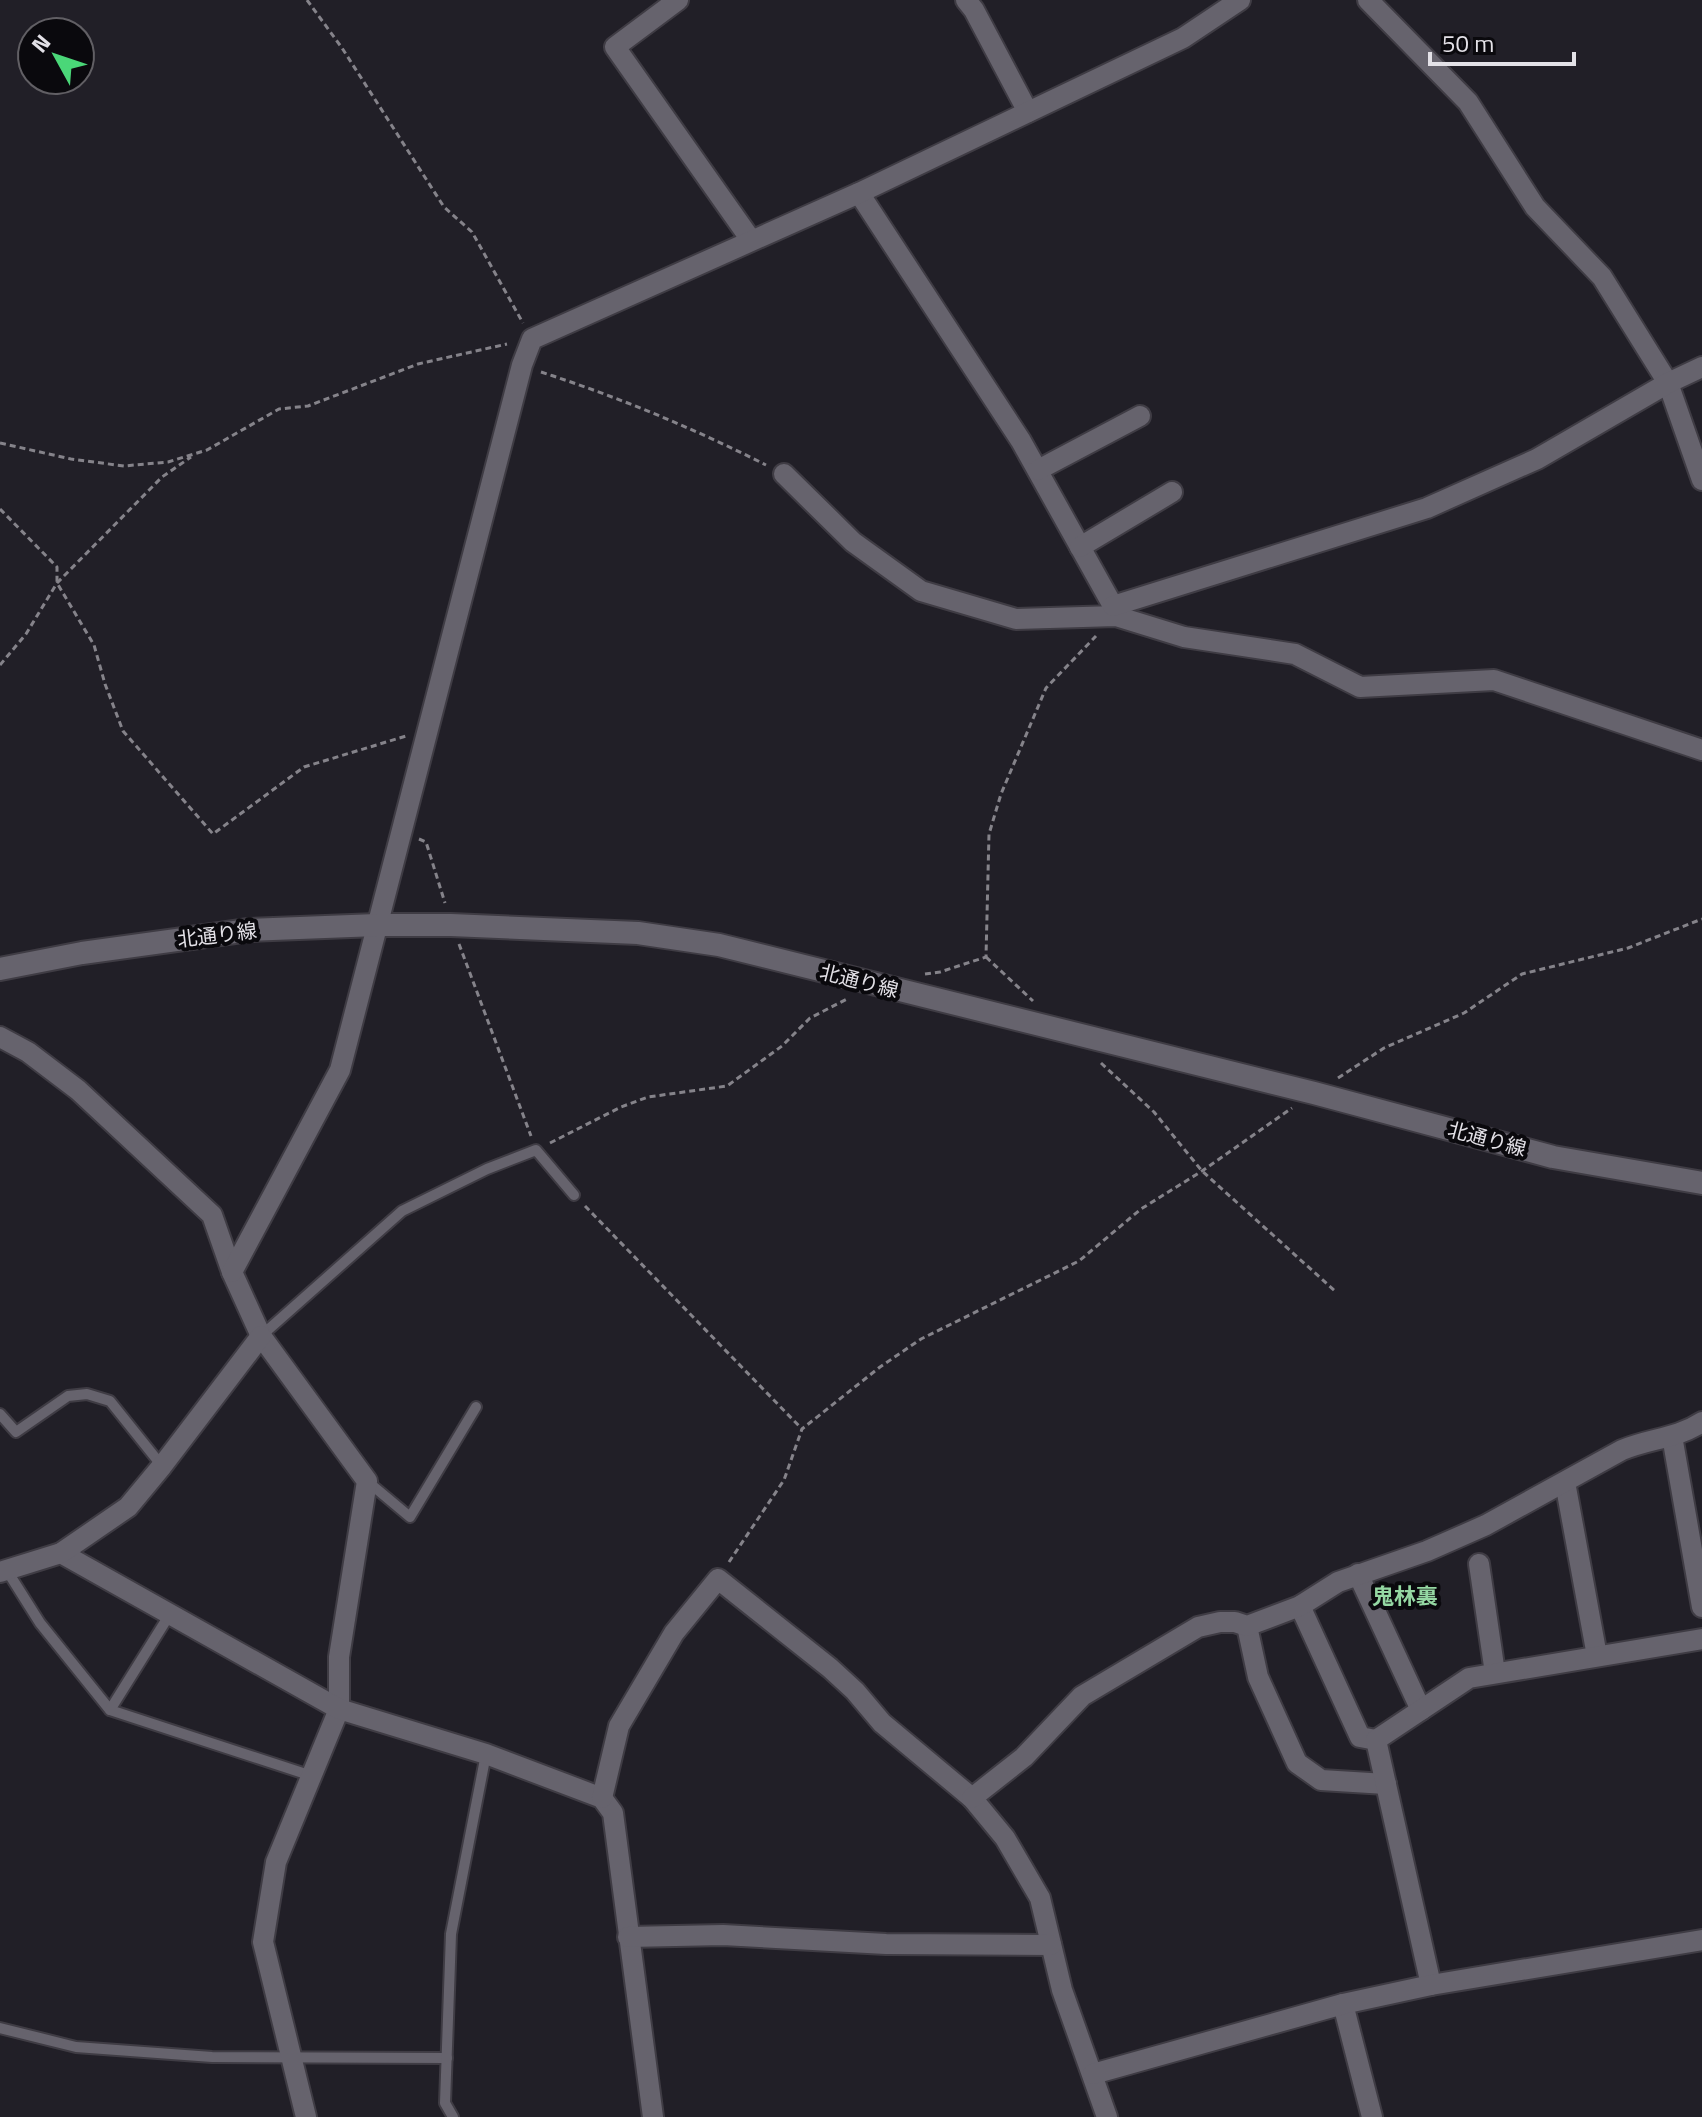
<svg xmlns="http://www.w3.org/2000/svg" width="1702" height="2117" viewBox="0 0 1702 2117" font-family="'Titillium Web','Noto Sans JP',sans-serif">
  <rect width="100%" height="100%" fill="#211f27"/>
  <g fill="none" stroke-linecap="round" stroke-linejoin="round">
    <g stroke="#3f3c44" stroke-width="14">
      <g id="service">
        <path d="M261,1336L402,1211L487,1169L536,1150L574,1195"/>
        <path d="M0,1414L16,1432L68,1396L87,1394L110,1401L162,1466"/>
        <path d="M367,1481L410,1517L476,1407"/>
        <path d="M6,1569L40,1623L110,1710"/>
        <path d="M170,1614L110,1710L312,1776"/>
        <path d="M0,2028L76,2047L212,2057L447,2058"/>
        <path d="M453,2117L445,2103L451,1934L486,1754"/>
      </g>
    </g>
    <g stroke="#3f3c44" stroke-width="24">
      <g id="minor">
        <path d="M678,0L615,47L751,240"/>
        <path d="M966,0L974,10L1028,112"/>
        <path d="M1368,0L1468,102L1535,207L1602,277L1668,383L1702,480"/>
        <path d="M859,193L1021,441L1113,606L1116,616"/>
        <path d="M1038,470L1140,416"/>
        <path d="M784,474L853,542L921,591L1016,619L1116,616L1184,637L1295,654L1360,687L1494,680L1702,750"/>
        <path d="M1080,547L1172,492"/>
        <path d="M1113,606L1427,508L1537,459L1668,383L1702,367"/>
        <path d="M0,1037L28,1052L78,1090L212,1215L232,1272L261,1336L367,1481L339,1657V1709L276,1862L263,1942L306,2117"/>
        <path d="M232,1272L340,1070L522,365L532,339L859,193L1183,38L1240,0"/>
        <path d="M1672,1436L1702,1607"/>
        <path d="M1565,1482L1597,1656"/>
        <path d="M61,1553L339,1709L486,1754L602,1798L613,1813L653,2117"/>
        <path d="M1479,1564L1495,1673"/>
        <path d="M0,1572L61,1553L128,1507L162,1466L261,1336"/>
        <path d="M1358,1574L1421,1710"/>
        <path d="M1300,1606L1360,1737L1376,1740"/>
        <path d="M1247,1626L1258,1677L1297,1763L1321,1780L1386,1784"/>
        <path d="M602,1798L619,1726L674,1633L718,1579L830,1668L855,1691L882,1723L972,1798L1005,1838L1040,1898L1062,1990L1107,2117"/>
        <path d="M972,1798L1024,1757L1082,1696L1198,1627L1220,1622H1235L1247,1626L1300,1606L1338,1582L1427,1551L1486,1525L1622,1450C1651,1438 1676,1439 1702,1422"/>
        <path d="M628,1937L723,1935L886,1944L1051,1945"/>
        <path d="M1431,1985L1376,1740L1469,1678L1702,1639"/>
        <path d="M1343,2004L1372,2117"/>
        <path d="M1093,2074L1343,2004L1431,1985L1702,1940"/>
      </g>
    </g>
    <g stroke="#3f3c44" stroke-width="26">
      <path id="tertiary" d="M0,969L82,953L249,930L377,925H451L638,933L719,945L1314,1093L1553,1157L1702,1183"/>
    </g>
    <g stroke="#85838a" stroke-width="3" stroke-dasharray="6 4" stroke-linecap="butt">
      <path d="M307,0L342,48L444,207L472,232L523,323"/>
      <path d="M541,372C618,397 693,428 766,465"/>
      <path d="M0,443L71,459L124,466L168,462L207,450L279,409L308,406L418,364L507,344"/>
      <path d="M0,509L57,567V583L94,645L105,684L123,731L213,834L304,767L406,736"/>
      <path d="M0,665L26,634L57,583L162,477L191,457"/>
      <path d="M419,839L426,842L445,903"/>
      <path d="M459,944L531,1136"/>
      <path d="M986,957L1033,1001"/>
      <path d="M925,974L940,972L986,957L989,834L1001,794L1046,688L1096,636"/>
      <path d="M1101,1063L1154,1112L1202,1171L1335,1291"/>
      <path d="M1338,1078L1384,1048L1464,1013L1522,974L1628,948L1702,919"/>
      <path d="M550,1143L621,1107L648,1097L727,1086L782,1046L810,1018L847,999"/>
      <path d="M585,1206L802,1429"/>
      <path d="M729,1562L784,1480L802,1429L880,1367L921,1339L1079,1261L1141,1209L1202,1171L1292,1108"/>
    </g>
    <use href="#service" stroke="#66636d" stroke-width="10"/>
    <use href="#minor" stroke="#66636d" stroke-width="20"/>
    <use href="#tertiary" stroke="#66636d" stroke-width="22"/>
  </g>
  <g text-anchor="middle" stroke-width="8" stroke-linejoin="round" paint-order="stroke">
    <g font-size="20" fill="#e3e1e7" stroke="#0a090d">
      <text transform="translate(217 935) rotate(-7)" y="7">北通り線</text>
      <text transform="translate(859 981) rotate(14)" y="7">北通り線</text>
      <text transform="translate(1487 1139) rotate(15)" y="7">北通り線</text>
    </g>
    <g font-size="22" font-weight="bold" fill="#95d8a3" stroke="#0a090d">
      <text x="1405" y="1604">鬼林裏</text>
    </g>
  </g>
  <g transform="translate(56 56) rotate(310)"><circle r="38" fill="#0a090d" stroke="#615f64" stroke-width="2"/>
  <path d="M0-6L14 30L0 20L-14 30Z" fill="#4ad778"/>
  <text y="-12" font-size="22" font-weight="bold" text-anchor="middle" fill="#e3e1e7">N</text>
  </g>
  <path d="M1430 52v12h144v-12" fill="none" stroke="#e3e1e7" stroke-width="4"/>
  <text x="1442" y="52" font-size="24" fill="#e3e1e7" stroke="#0a090d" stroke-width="6" paint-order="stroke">50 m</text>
</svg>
